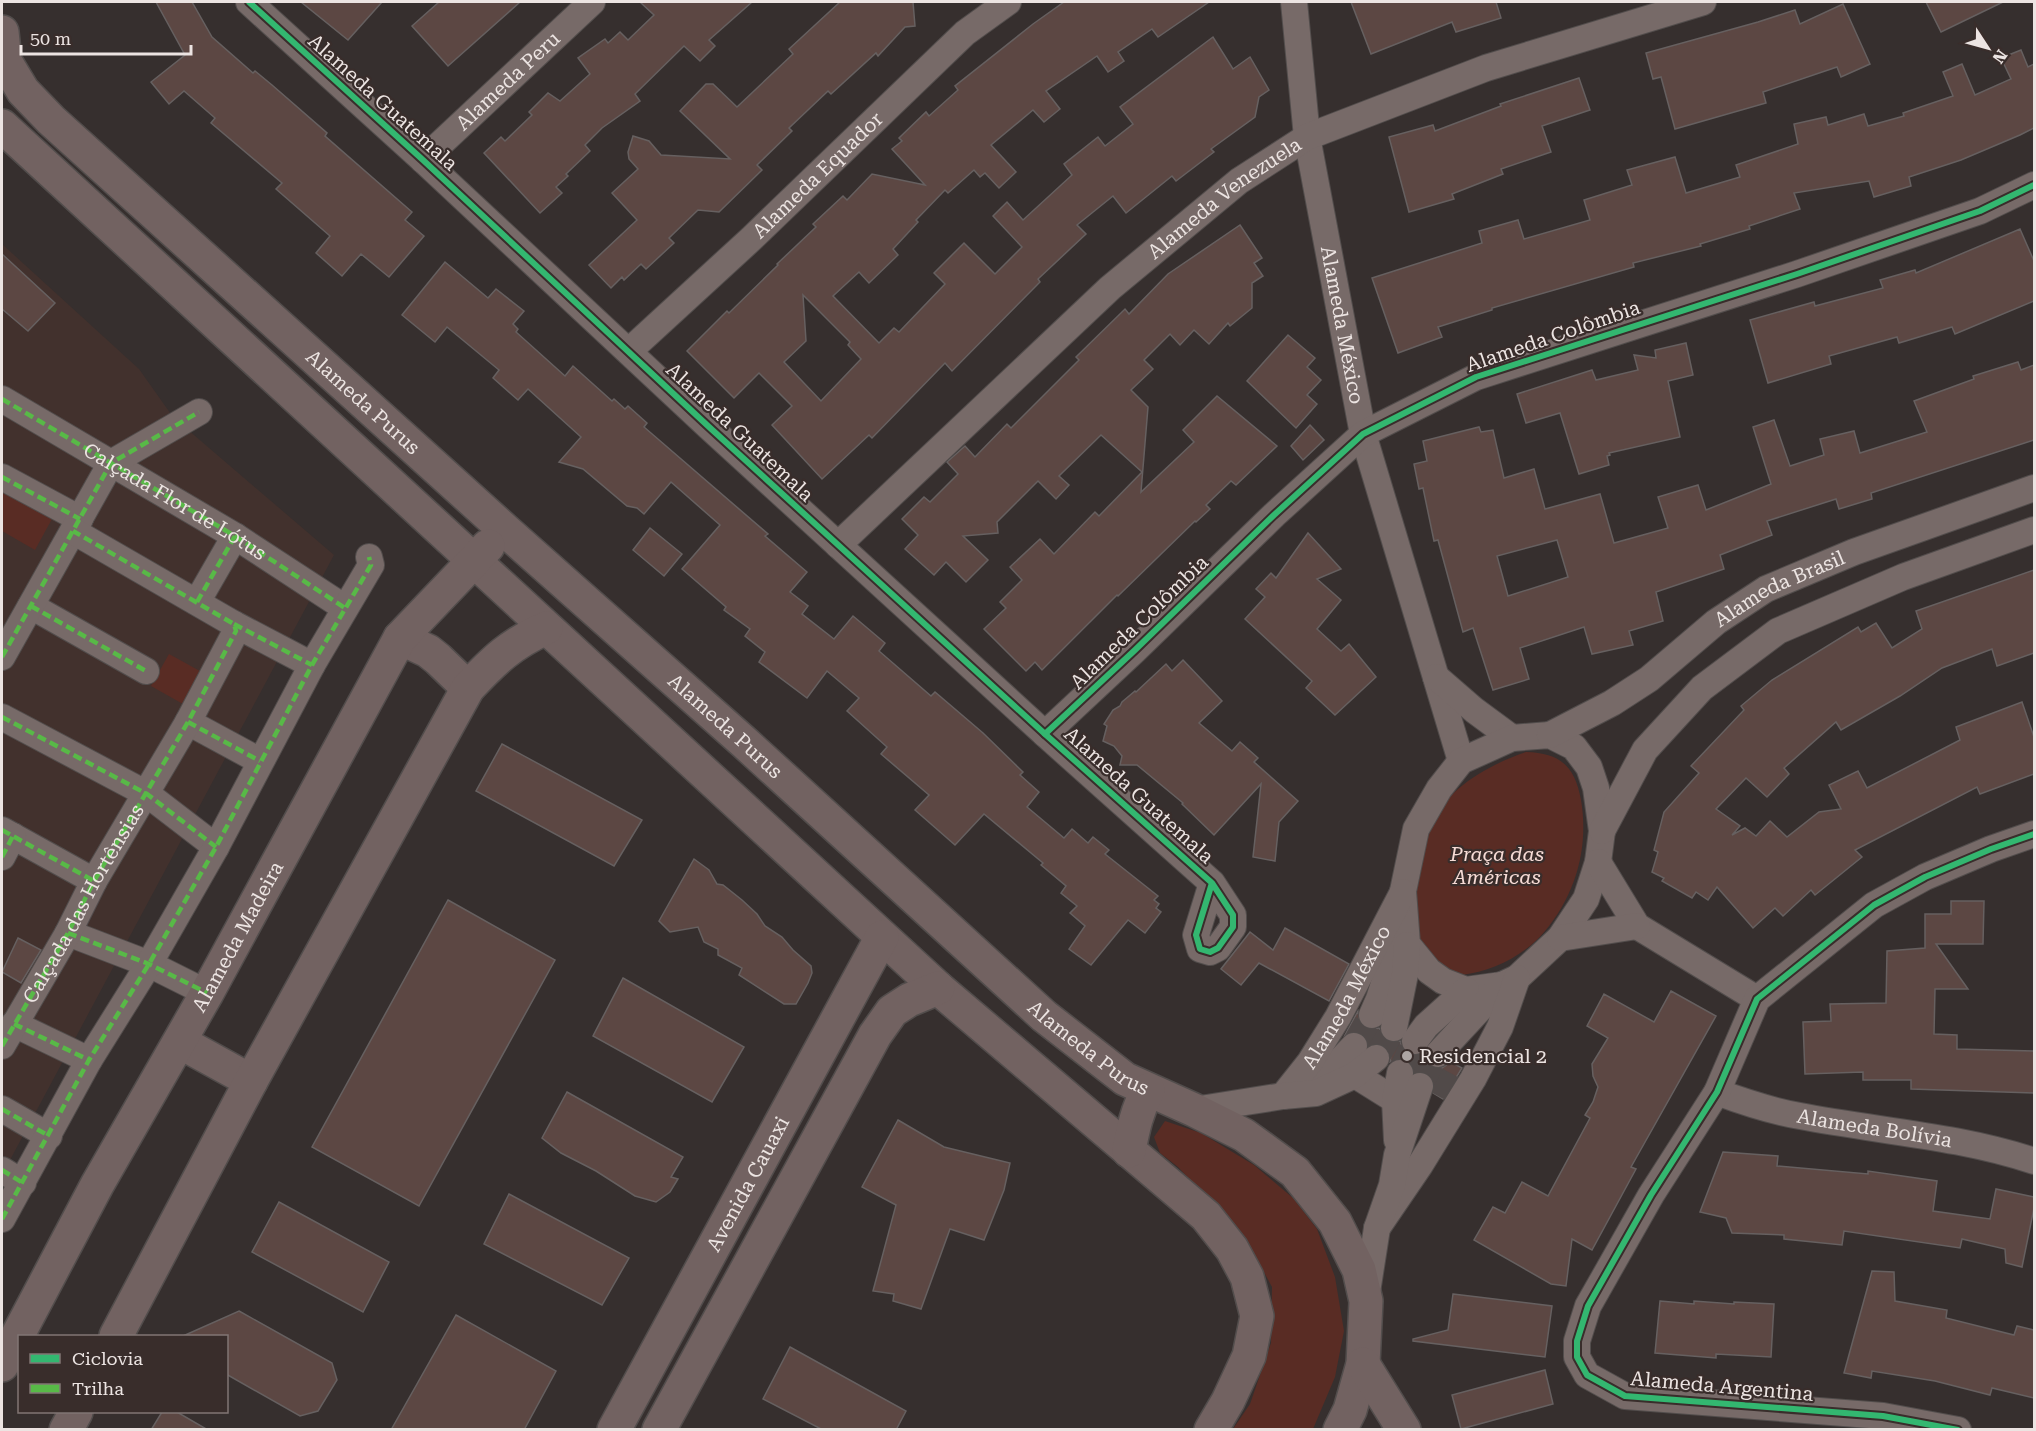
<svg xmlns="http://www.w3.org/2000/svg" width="2036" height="1431" viewBox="0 0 2036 1431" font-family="'Roboto Serif',serif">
  <rect width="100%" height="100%" fill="#362f2e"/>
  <path fill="#42312d" d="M2,244L139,369L173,417L334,555L2,1175Z"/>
  <g fill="#592c24">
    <path d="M2,488L53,517L35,550L2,531Z"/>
    <path d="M169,654L209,676L190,708L151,686Z"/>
    <path d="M1526,752C1560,753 1575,766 1581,800C1589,847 1576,894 1545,931C1524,956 1493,971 1462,975C1449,977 1439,968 1432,959C1428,952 1419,944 1417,936C1414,927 1412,900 1413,891C1414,878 1423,841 1428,829C1445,789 1488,765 1526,752Z"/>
    <path d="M1165,1121L1201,1133L1254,1165L1293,1198L1317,1229L1335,1277L1344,1331L1335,1377L1313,1429H1233L1250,1404L1271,1343L1272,1287L1246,1239L1178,1167L1160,1153L1154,1137Z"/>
  </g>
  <g fill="#5c4743" stroke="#666060" stroke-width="1.5" fill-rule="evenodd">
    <path d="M156,2H192L212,37L253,73L255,71L272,85L327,133L325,136L412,212L405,220L424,236L389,277L361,254L342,276L316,253L330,236L276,189L282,183L211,123L215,118L184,91L169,104L151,82L185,55Z"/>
    <path d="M301,2H382L348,40Z"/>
    <path d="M439,2H520L448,66L412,26Z"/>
    <path d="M640,2H752L709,40L715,46L700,61L684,46L635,94L640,101L602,128L585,145L590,151L566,174L568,176L556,187L562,193L540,213L484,153L501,137L505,141L532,115L529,112L548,93L560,101L590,74L578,58L605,39L608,43L620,32L628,40L654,15Z"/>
    <path d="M840,2H913L915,26L905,27L878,56L876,53L831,94L828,91L789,128L792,131L757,165L762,170L719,212L698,210L669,238L674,243L646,269L641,264L624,280L622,277L611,288L589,265L637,220L612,193L638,169L629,159L628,152L633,136L649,141L661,155L730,159L680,111L706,84H713L737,107L793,54L789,49Z"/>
    <path d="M1064,2H1209L1158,37L1152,29L1118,52L1124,61L1108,72L1097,56L1046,91L1060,109L1044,122L1033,110L991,145L1016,172L999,188L985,173L980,177L974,170L948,193L945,190L916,220L918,222L893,249L898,255L869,283L859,272L833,296L879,343L894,328L899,332L945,284L934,273L964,243L995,274L1022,247L993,216L1007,202L1023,220L1072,175L1064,164L1098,137L1105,146L1133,124L1120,107L1213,37L1233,69L1250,57L1269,90L1259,97L1255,117L1211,149L1214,152L1176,181L1172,176L1126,213L1113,196L1077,225L1086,234L1038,279L1040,282L952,371L945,363L872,438L869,435L822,479L772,425L792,406L759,373L734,398L687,351L727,311L729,313L778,265L777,264L816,227L813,224L843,196L847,200L872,174L925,185L892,149L902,141L899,138L926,112L929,116L958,90L955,86L1033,24ZM803,295L850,342L848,345L861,359L821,401L784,362L806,341Z"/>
    <path d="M1351,2H1496L1501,18L1456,32L1452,22L1371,54Z"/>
    <path d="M1926,2H2003L1941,32Z"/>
    <path d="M1843,4L1870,64L1841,77L1837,67L1763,92L1766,103L1675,129L1661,77L1653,79L1646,53L1758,22L1795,10L1800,24Z"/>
    <path d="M2021,50L2028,67L2034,64V128L2020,135L1961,160L1909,177L1911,186L1874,197L1869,181L1794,193L1800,209L1749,226L1750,229L1700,244L1701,246L1633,263L1634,267L1492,308V310L1438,327L1442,337L1398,353L1372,278L1482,243L1479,231L1518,220L1524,239L1590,220L1584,200L1632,185L1627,170L1675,157L1686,193L1740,177L1736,165L1798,144L1794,124L1826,117L1828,125L1864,114L1868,126L1904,116L1903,113L1953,96L1943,72L1962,64L1975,95L2011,79L2001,58Z"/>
    <path d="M1579,78L1590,110L1542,126L1551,152L1501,169L1503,174L1452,194L1454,199L1409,212L1389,137L1433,125L1435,131L1501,106L1500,104Z"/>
    <path d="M1240,225L1262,258L1254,263L1263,276L1252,283V308L1230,326L1228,323L1209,344L1194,330L1180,345L1170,334L1144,360L1153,369L1131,390L1148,407L1141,492L1194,442L1183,430L1217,396L1277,446L1236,485L1231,481L1206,505L1210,509L1196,522L1195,521L1118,596L1117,595L1042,670L1035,662L1026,671L984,629L1006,608L1000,602L1022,580L1010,567L1040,539L1054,554L1095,512L1099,516L1142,472L1101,435L1059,476L1069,485L1056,499L1038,481L997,522L998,533L963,536L988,560L966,582L946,562L934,575L905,549L918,535L902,519L924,497L930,502L958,474L947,462L965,446L975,457L1007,424L1011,428L1079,360L1076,357L1125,309L1129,314L1168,274Z"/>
    <path d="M2020,229L2034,261V301L1955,334L1952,327L1899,343L1897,337L1829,356L1831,364L1768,383L1750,320L1814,302L1815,306L1883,288L1880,280L1915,270L1916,273Z"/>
    <path d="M2,254L55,303L28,331L2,309Z"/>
    <path d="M445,262L488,298L496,289L524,311L513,324L518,329L516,332L565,376L573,366L612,401L614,399L625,409L628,406L647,423L644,427L768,534L765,536L807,572L790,592L808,606L802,614L834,639L853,616L885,643L879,651L931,696L935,692L983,733L1023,772L1020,775L1039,792L1027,807L1064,838L1072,829L1088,843L1093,837L1109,850L1105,854L1158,896L1154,900L1159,904L1156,908L1161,912L1145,933L1128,920L1091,965L1069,949L1085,926L1070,913L1077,906L1061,893L1066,886L1041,865L1043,863L984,814L955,845L915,810L929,795L881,754L887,747L847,711L859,698L827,671L807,698L759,662L765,652L745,636L750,629L724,610L726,607L682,569L720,525L671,482L644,514L637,508L627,506L583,469L559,462L581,437L528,389L518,400L493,378L499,370L447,327L435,342L402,315Z"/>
    <path d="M1288,335L1315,358L1307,367L1321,380L1307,395L1317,404L1296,428L1247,381Z"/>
    <path d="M1686,343L1693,375L1668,381L1680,437L1609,453L1610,455L1607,456L1609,465L1579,474L1560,413L1526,423L1517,394L1592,370L1596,380L1638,370L1634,355L1656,358L1655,350Z"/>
    <path d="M2018,362L2021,370L2034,365V440L1871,493L1872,499L1839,509L1836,499L1767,521L1772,535L1720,555L1724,569L1656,592L1663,621L1629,631L1633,645L1592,654L1584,627L1520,648L1529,679L1493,690L1473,628L1463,632L1438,540L1434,541L1423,488L1419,489L1414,464L1427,461L1423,441L1479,427L1481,432L1493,430L1504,478L1534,469L1545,509L1600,494L1614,543L1668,528L1658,497L1698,485L1706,510L1771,484L1753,427L1774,420L1790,466L1824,455L1820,439L1854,431L1860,453L1927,432L1914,401L1974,379L1973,376ZM1557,540L1568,577L1508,596L1497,556Z"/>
    <path d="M1310,425L1324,440L1303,460L1291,446Z"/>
    <path d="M650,528L682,554L664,576L633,550Z"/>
    <path d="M1308,533L1341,569L1317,579L1341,600L1317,629L1341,651L1349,644L1376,677L1335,715L1306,688L1312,681L1245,619L1265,597L1256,589L1271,573L1276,578Z"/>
    <path d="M2034,570V653L1997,666L1992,649L1942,668L1900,696L1841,730L1836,722L1784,768L1789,774L1767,797L1746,778L1716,809L1740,826L1732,835L1745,828L1756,836L1770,821L1787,837L1819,812L1841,809L1829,785L1858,771L1867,788L1960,740L1956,727L2022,702L2034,737V774L1980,794L1977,787L1855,850L1862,857L1815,895L1811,890L1783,916L1775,908L1753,928L1717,887L1708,900L1696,892L1692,898L1662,881L1664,878L1652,872L1658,852L1654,850L1664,812L1699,773L1691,766L1744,710L1741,706L1772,680L1858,627L1861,632L1876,623L1892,648L1922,629L1916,611Z"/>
    <path d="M1183,660L1222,701L1199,723L1232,751L1240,742L1258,758L1254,762L1298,801L1279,822L1275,861L1253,857L1261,784L1214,835L1182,804L1183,803L1137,765H1120L1122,756L1114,746L1103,741L1107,726L1104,724L1113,710L1120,706L1122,702L1135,691L1136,692L1166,664L1172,671Z"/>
    <path d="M502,744L642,820L614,866L476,791Z"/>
    <path d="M694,859L709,870L717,884L723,885L742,900L757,914L765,926L782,937L793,950L811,966L812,973L808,983L796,1004H784L739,975L742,968L718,955V949L704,942L698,927L670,932L659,921Z"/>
    <path d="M448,900L555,960L419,1206L312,1147Z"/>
    <path d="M1951,901H1984L1983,944H1936L1968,989H1935L1934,1034L1957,1035V1049L2034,1051V1093L1911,1089V1080H1863V1072L1805,1074L1803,1022L1831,1021L1830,1004L1886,1003L1887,951L1925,948V914H1951Z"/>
    <path d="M1285,928L1349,964L1329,1001L1259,963L1241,985L1221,969L1250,932L1273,950Z"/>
    <path d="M18,938L41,950L21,983L2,972Z"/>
    <path d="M623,978L744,1047L712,1102L593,1036Z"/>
    <path d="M1671,991L1716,1016L1631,1167L1636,1169L1592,1250L1572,1239L1566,1286L1551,1284L1474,1240L1493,1207L1505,1213L1522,1182L1548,1196L1590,1118L1585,1115L1593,1102L1598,1087L1593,1076L1592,1064L1608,1038L1587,1026L1604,994L1654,1022Z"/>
    <path d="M1358,1011L1360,1023L1365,1028L1373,1030L1379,1028L1384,1039L1392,1043L1400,1041L1402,1048L1407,1053L1414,1056L1423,1053L1424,1059L1428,1065L1434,1068H1442L1451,1062L1462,1068L1443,1099L1433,1093L1435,1084L1431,1076L1424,1072H1415L1414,1067L1409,1061L1402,1058L1396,1059L1390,1062L1391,1055L1388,1049L1382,1044L1374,1043L1369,1045L1365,1036L1358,1032H1350L1345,1035Z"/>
    <path d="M567,1092L683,1157L671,1177L678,1179L670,1192L656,1202L635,1196L596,1171L561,1153L542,1138Z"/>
    <path d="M898,1120L944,1147L1010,1163L1004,1190L984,1240L950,1229L921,1309L893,1301L894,1294L873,1291L896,1205L862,1187Z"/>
    <path d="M1723,1152L1778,1156L1777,1166L1868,1174V1171L1937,1181L1933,1211L1990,1219L1996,1189L2034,1197V1208L2022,1267L2006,1263L2005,1249L1962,1239L1960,1248L1844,1231L1842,1245L1784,1239V1235L1732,1233L1726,1218L1700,1212Z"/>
    <path d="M509,1194L629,1258L602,1305L484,1244Z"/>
    <path d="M279,1202L389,1262L363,1312L252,1252Z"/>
    <path d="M1872,1271L1894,1272L1895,1301L1947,1310L1946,1318L2014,1335L2017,1326L2034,1330V1398L1992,1388L1990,1395L1935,1381L1872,1371L1871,1378L1844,1373Z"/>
    <path d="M1453,1294L1552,1306L1545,1357L1413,1341V1339L1448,1330Z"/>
    <path d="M1660,1301L1694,1304V1301L1734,1304V1302L1774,1304L1771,1357L1716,1354V1358L1655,1353Z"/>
    <path d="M239,1311L332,1363L337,1380L318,1411L300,1416L226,1374V1336H183Z"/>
    <path d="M456,1315L556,1371L524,1430H391Z"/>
    <path d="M790,1347L906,1411L896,1430H823L763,1399Z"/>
    <path d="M1545,1370L1553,1404L1461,1429L1452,1395Z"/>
    <path d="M162,1412H177L208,1430H151Z"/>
  </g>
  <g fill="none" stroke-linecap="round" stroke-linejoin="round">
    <g stroke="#514a49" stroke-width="26" stroke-dasharray="26 13" stroke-linecap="butt">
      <path d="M1354,1046L1372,1015"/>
      <path d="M1376,1058L1394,1028"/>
      <path d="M1400,1073L1415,1041"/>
      <path d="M1420,1086L1438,1054"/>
      <path d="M1442,1098L1459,1067"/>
    </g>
    <g stroke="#524d4c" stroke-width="28">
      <g id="street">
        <path d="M249,2L423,160L708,426L1045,734L1212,883L1233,915V927L1218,948L1210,952L1200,949L1196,935L1212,883"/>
        <path id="s1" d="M1294,2L1307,137L1363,434L1461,761"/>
        <path id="s2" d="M423,160L592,2"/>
        <path id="s3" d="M629,351L751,239L965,33L1008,2"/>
        <path id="s4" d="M2,399L235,536L345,608"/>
        <path d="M2,477L80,519"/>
        <path id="s5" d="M838,545L1110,288L1239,181L1307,137L1486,68L1703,2"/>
        <path d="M197,602L235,536"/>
        <path d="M31,606L146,671"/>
        <path d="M234,624L312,665"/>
        <path d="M2,657L111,463L199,412"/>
        <path d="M1436,677L1474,710L1512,738"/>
        <path d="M2,717L147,794L216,847"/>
        <path d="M188,722L260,761"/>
        <path d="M1045,734L1135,650L1274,515L1363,434L1476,377L1797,274L1980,211L2034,185"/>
        <path d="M1550,735L1574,747L1589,767L1596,788L1602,831L1598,862L1586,899L1560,938L1517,978L1502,985L1466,990L1443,981L1429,971L1407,944L1403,891L1416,829L1439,789L1461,761L1512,738Z"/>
        <path id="s6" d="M1550,735L1612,703L1649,679L1716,622L1766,589L1854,552L2034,488"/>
        <path d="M2,830L94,881"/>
        <path d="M1602,831L1645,750L1702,688L1778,631L1903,577L2034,530"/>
        <path d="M2,857L13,836"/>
        <path d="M1598,862L1637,926L1757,999"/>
        <path d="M68,933L149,964L207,993"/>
        <path d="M1560,938L1637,926"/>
        <path d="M1372,1015L1379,999L1404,922"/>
        <path d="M14,1024L89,1060"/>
        <path d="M1394,1028L1405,974L1407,945"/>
        <path d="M1415,1041L1426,1026L1466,990"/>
        <path id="s7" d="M2,1046L68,933L94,881L188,722L236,631L234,624L73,531"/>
        <path d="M1438,1054L1502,985"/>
        <path d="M1355,1075L1395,1100"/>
        <path d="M1313,1089L1354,1046"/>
        <path id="s8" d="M1717,1092C1744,1102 1771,1111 1800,1116C1878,1131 1959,1136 2034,1161"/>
        <path id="s9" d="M1283,1096L1310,1062L1338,1017L1403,892"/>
        <path d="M2,1109L49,1136"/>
        <path d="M1194,1110L1283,1096L1316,1093L1355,1075L1376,1058"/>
        <path d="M1397,1140L1395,1100L1400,1073"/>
        <path d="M2,1170L23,1183"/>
        <path d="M2,1219L89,1060L149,964L216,847L312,665L371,565L369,557"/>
        <path d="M1377,1228L1420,1165L1473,1079L1500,1027L1517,978"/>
        <path d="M1367,1292L1377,1228L1392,1185L1397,1155L1420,1086"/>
        <path d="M1958,1430L1883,1416L1625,1396L1587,1375L1577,1357V1341L1588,1306L1651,1195L1717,1092L1757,999L1874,905L1925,877L1991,849L2034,834"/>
      </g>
    </g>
    <g stroke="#524d4c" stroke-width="36">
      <g id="secondary">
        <path id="s10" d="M2,32L5,61L23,91L51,120L505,530L745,743L1044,1016L1125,1079L1194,1110L1244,1135L1295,1172L1335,1222L1359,1270L1366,1301L1363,1364L1350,1410L1340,1430"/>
        <path d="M2,126L938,988L1206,1216L1232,1249L1247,1277L1257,1316L1249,1356L1228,1401L1211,1430"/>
        <path d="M400,638L428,651L438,659L468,688"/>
        <path d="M180,1042L251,1081"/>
        <path d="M1129,1151C1133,1129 1137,1110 1148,1090"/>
        <path d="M116,1336L251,1081L468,688C494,660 511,644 546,628"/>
        <path d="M1363,1364L1404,1430"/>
        <path id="s11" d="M2,1365L97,1185L207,993L400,638L488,546"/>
        <path d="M66,1430L76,1412"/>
        <path id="s12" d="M614,1430L882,937"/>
        <path d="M659,1430L875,1035L892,1011L909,1000L938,988"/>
      </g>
    </g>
    <use href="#street" stroke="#776a68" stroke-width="26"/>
    <use href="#secondary" stroke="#726261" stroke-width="33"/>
    <g stroke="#58b947" stroke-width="4.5" stroke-dasharray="9 4.5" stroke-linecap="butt">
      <path d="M2,399L235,536L345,608"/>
      <path d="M2,477L80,519"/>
      <path d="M197,602L235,536"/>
      <path d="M31,606L146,671"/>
      <path d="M234,624L312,665"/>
      <path d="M2,657L111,463L199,412"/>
      <path d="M2,717L147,794L216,847"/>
      <path d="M188,722L260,761"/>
      <path d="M2,830L94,881"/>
      <path d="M2,857L13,836"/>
      <path d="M68,933L149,964L207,993"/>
      <path d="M14,1024L89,1060"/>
      <path d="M2,1046L68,933L94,881L188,722L236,631L234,624L73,531"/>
      <path d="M2,1109L49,1136"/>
      <path d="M2,1170L23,1183"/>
      <path d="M2,1219L89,1060L149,964L216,847L312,665L371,565L369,557"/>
    </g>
    <g stroke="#392d2b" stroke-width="10">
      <g id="cycleway">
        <path d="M249,2L423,160L708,426L1045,734L1212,883L1233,915V927L1218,948L1210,952L1200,949L1196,935L1212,883"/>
        <path d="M1045,734L1135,650L1274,515L1363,434L1476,377L1797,274L1980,211L2034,185"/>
        <path d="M1958,1430L1883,1416L1625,1396L1587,1375L1577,1357V1341L1588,1306L1651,1195L1717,1092L1757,999L1874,905L1925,877L1991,849L2034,834"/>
      </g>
    </g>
    <use href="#cycleway" stroke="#33b770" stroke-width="6"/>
  </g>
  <circle fill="#aca5a3" stroke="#392d2b" stroke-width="2" cx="1407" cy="1056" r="6"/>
  <g text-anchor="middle" stroke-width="4.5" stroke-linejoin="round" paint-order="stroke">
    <g font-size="20" fill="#ece4e2" stroke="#392d2b">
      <text dy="7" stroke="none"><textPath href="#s2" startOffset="116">Alameda Peru</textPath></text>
      <text transform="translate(383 102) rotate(42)" y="7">Alameda Guatemala</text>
      <text dy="7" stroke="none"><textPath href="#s3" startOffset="258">Alameda Equador</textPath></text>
      <text dy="7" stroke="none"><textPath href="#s5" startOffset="520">Alameda Venezuela</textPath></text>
      <text dy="7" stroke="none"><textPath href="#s1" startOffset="327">Alameda México</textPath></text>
      <text transform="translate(1553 336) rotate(-19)" y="7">Alameda Colômbia</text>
      <text dy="7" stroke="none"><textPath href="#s10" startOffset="525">Alameda Purus</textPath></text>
      <text transform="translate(740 432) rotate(43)" y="7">Alameda Guatemala</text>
      <text dy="7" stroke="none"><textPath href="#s4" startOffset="201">Calçada Flor de Lótus</textPath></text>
      <text dy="7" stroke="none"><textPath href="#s6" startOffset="274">Alameda Brasil</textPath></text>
      <text transform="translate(1139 622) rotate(-44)" y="7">Alameda Colômbia</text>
      <text dy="7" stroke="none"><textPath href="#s10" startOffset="1011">Alameda Purus</textPath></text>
      <text transform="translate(1139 795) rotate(42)" y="7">Alameda Guatemala</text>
      <text dy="7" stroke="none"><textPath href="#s7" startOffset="164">Calçada das Hortênsias</textPath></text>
      <text dy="7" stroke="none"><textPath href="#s11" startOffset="489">Alameda Madeira</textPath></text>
      <text dy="7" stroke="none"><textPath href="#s9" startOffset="118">Alameda México</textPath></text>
      <text dy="7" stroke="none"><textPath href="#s10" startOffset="1497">Alameda Purus</textPath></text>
      <text dy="7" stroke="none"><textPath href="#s8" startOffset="162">Alameda Bolívia</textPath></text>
      <text dy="7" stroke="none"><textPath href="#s12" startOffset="280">Avenida Cauaxi</textPath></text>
      <text transform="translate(1722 1386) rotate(5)" y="7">Alameda Argentina</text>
    </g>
    <g font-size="20" font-style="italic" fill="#f6dbd5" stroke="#392d2b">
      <text x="1497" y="861">Praça das<tspan x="1497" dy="23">Américas</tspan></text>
    </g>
    <g font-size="20" fill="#ece4e2" stroke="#392d2b" text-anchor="start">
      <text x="1419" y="1063">Residencial 2</text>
    </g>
  </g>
  <rect width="2036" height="1431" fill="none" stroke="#ece4e2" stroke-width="6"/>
  <rect x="18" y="1335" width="210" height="78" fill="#392d2b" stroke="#817674" stroke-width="1.5"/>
  <rect x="30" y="1354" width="30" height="9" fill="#33b770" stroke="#817674" stroke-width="1.5"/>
  <text x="72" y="1365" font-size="18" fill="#ece4e2">Ciclovia</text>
  <rect x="30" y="1384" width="30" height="9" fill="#58b947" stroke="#817674" stroke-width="1.5"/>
  <text x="72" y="1395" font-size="18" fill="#ece4e2">Trilha</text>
  <g transform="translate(1988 48) rotate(126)" stroke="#392d2b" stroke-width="4.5" paint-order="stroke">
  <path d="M0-4.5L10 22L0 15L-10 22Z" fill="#ece4e2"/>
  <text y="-9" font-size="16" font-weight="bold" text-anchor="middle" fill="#ece4e2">N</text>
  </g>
  <path d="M21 45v9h170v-9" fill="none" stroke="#ece4e2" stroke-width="3"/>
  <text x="30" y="45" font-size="18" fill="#ece4e2" stroke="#392d2b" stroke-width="4.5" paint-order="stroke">50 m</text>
</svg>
